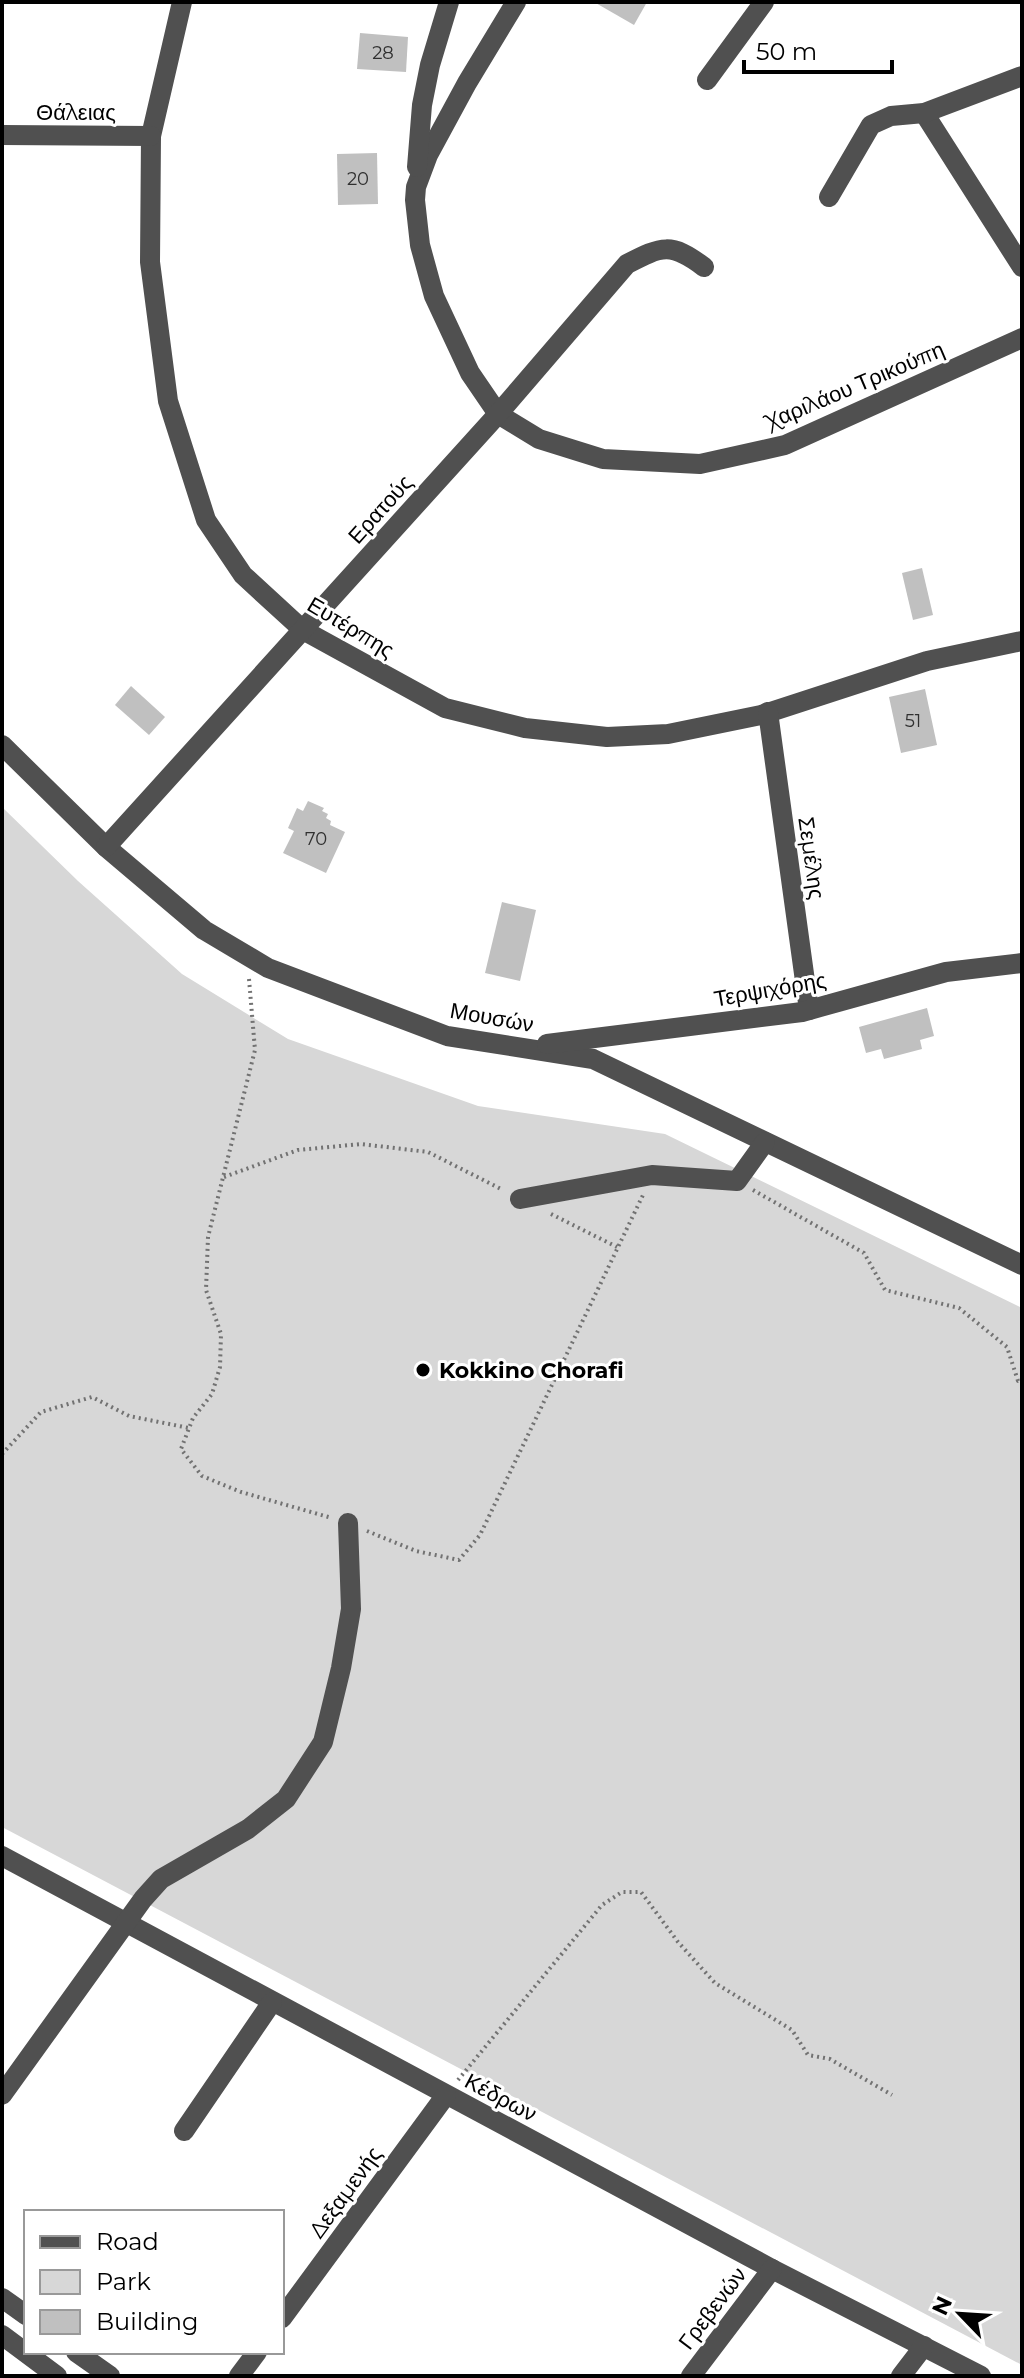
<svg xmlns="http://www.w3.org/2000/svg" width="1024" height="2378" viewBox="0 0 1024 2378" font-family="Montserrat,sans-serif">
  <rect width="100%" height="100%" fill="#fff"/>
  <path fill="#d7d7d7" d="M2,807L78,881L182,974L288,1039L478,1106L665,1134L1022,1308V2365L2,1827Z"/>
  <g fill="#c0c0c0">
    <path d="M594,2H647L634,25Z"/>
    <path d="M360,33L408,37L406,72L357,69Z"/>
    <path d="M377,153L378,204L338,205L337,154Z"/>
    <path d="M922,568L933,615L913,620L902,573Z"/>
    <path d="M131,686L165,717L149,735L115,705Z"/>
    <path d="M925,689L937,745L901,753L889,697Z"/>
    <path d="M308,801L324,808L322,811L328,814L326,818L331,821L330,825L345,832L326,873L283,853L294,831L288,828L297,808L303,811Z"/>
    <path d="M502,902L536,910L520,981L485,973Z"/>
    <path d="M927,1008L934,1036L920,1040L922,1049L884,1059L881,1049L866,1053L859,1027Z"/>
  </g>
  <g fill="none" stroke-linecap="round" stroke-linejoin="round">
    <g stroke="#727272" stroke-width="4" stroke-dasharray="2 4" stroke-linecap="butt">
      <path d="M249,979L255,1050L208,1237L206,1290L221,1334L220,1367L212,1394L193,1418L181,1449L202,1476L241,1492L332,1518"/>
      <path d="M224,1177L298,1150L361,1144L428,1152L503,1190"/>
      <path d="M753,1190L864,1253L885,1290L959,1308L1007,1347L1018,1381L1022,1380"/>
      <path d="M551,1214L617,1247"/>
      <path d="M2,1454L41,1412L92,1397L129,1416L189,1428"/>
      <path d="M367,1531L416,1551L459,1560L480,1535L643,1195"/>
      <path d="M458,2080L602,1905L622,1892H641L678,1942L715,1983L792,2030L808,2055L830,2059L892,2095"/>
    </g>
    <g stroke="#505050" stroke-width="20">
      <path d="M182,2L151,136L150,262L168,401L206,520L243,575L303,630L445,708L525,728L607,737L668,734L761,715L927,661L1022,641"/>
      <path d="M516,2L467,83L428,155L416,187L415,200L420,245L434,296L470,373L498,414L539,439L603,459L700,464L785,445L1022,338"/>
      <path d="M707,80L764,2"/>
      <path d="M924,113L1022,267"/>
      <path d="M2,135L151,136"/>
      <path d="M417,167L422,105L430,65L449,2"/>
      <path d="M829,197L871,125L891,116L924,113L1022,76"/>
      <path d="M768,712L809,1010"/>
      <path d="M2,745L106,847L204,930L268,968L447,1036L593,1059L1022,1265"/>
      <path d="M106,847L498,414L627,264C662,246 671,242 704,267"/>
      <path d="M547,1044L802,1012L946,972L1022,963"/>
      <path d="M520,1199L652,1175L737,1181L765,1142"/>
      <path d="M2,1856L772,2269L981,2376"/>
      <path d="M2,2095L143,1899L161,1879L248,1829L286,1799L323,1742L341,1668L351,1609L348,1523"/>
      <path d="M184,2131L272,2002"/>
      <path d="M2,2298L26,2315"/>
      <path d="M282,2318L446,2095"/>
      <path d="M2,2335L57,2376"/>
      <path d="M76,2352L110,2376"/>
      <path d="M239,2376L257,2352"/>
      <path d="M691,2376L772,2269"/>
      <path d="M901,2376L924,2346"/>
    </g>
  </g>
  <circle fill="#000" stroke="#fff" stroke-width="3" cx="423" cy="1370" r="8"/>
  <g text-anchor="middle" stroke-width="6" stroke-linejoin="round" paint-order="stroke">
    <g font-size="18" fill="#303030">
      <text x="383" y="59">28</text>
      <text x="358" y="185">20</text>
      <text x="913" y="727">51</text>
      <text x="316" y="845">70</text>
    </g>
    <g font-size="22" fill="#000" stroke="#fff">
      <text x="76" y="120">Θάλειας</text>
      <text transform="translate(855 385) rotate(-23)" y="8">Χαριλάου Τρικούπη</text>
      <text transform="translate(380 509) rotate(-48)" y="8">Ερατούς</text>
      <text transform="translate(351 627) rotate(31)" y="8">Ευτέρπης</text>
      <text transform="translate(812 858) rotate(82)" y="8">Σεμέλης</text>
      <text transform="translate(770 989) rotate(-10)" y="8">Τερψιχόρης</text>
      <text transform="translate(492 1017) rotate(10)" y="8">Μουσών</text>
      <text transform="translate(501 2097) rotate(28)" y="8">Κέδρων</text>
      <text transform="translate(345 2192) rotate(-54)" y="8">Δεξαμενής</text>
      <text transform="translate(712 2308) rotate(-53)" y="8">Γρεβενών</text>
    </g>
    <g font-size="22" font-weight="bold" fill="#000" stroke="#fff" text-anchor="start">
      <text x="439" y="1378">Kokkino Chorafi</text>
    </g>
  </g>
  <rect width="1024" height="2378" fill="none" stroke="#000000" stroke-width="8"/>
  <rect x="24" y="2210" width="260" height="144" fill="#ffffff" stroke="#999999" stroke-width="2"/>
  <rect x="40" y="2236" width="40" height="12" fill="#505050" stroke="#999999" stroke-width="2"/>
  <text x="96" y="2250" font-size="24" fill="#000000">Road</text>
  <rect x="40" y="2270" width="40" height="24" fill="#d7d7d7" stroke="#999999" stroke-width="2"/>
  <text x="96" y="2290" font-size="24" fill="#000000">Park</text>
  <rect x="40" y="2310" width="40" height="24" fill="#c0c0c0" stroke="#999999" stroke-width="2"/>
  <text x="96" y="2330" font-size="24" fill="#000000">Building</text>
  <g transform="translate(960 2314) rotate(295)" stroke="#ffffff" stroke-width="6" paint-order="stroke">
  <path d="M0-6L14 30L0 20L-14 30Z" fill="#000000"/>
  <text y="-12" font-size="22" font-weight="bold" text-anchor="middle" fill="#000000">N</text>
  </g>
  <path d="M744 60v12h148v-12" fill="none" stroke="#000000" stroke-width="4"/>
  <text x="756" y="60" font-size="24" fill="#000000" stroke="#ffffff" stroke-width="6" paint-order="stroke">50 m</text>
</svg>
